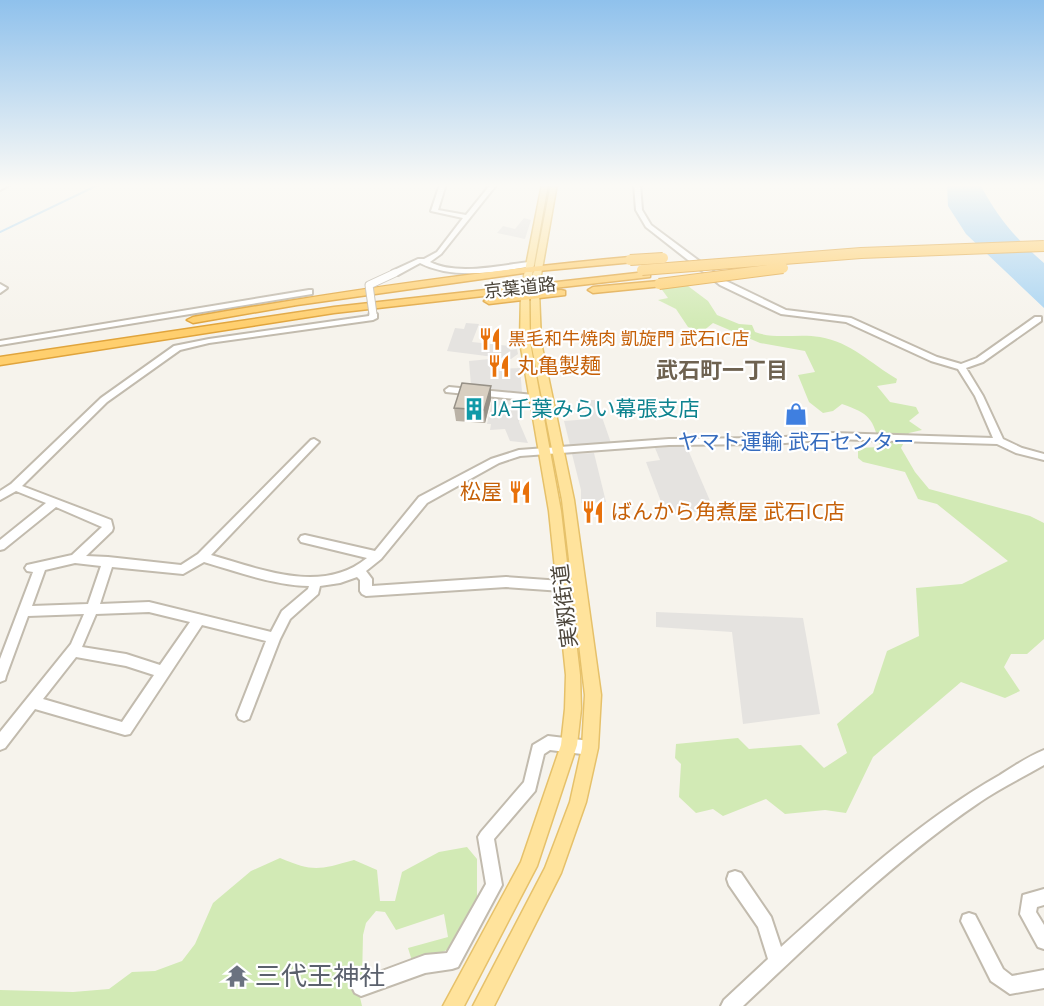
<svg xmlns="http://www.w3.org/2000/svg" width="1044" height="1006" viewBox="0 0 1044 1006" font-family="'PT Sans','Noto Sans JP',sans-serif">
  <rect width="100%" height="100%" fill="#f6f3ec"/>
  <g fill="#d2eab5">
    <path d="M688,286L708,301L717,315L739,324L752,325L755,332C776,340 798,333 820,337C851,342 871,364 897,379L896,383L877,386L890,402L916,407L919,413L909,421L922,430L909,433L901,448L915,472L929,489L1030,516L1044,523V639L1027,654H1011L1004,667L1020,691L1005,698L961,682L873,757L846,813L825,810L785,814L766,799L723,816L713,809L696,813L679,797L681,764L675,758L676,744L738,738L749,749L801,745L824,768L847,753L837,724L873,693L887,651L919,636L916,588L962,584L1008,561L937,504L918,499L905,472L863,462L858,458V448L880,447C873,418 870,414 842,404L833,411L823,413L809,402L798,375L815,372L805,351L760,343L713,323L702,332L688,327L676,309L658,300L668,298L660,287Z"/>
    <path d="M467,847L477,859V897L447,950L413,964L408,948L448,937L444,914L396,930L385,912L376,911L366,923L363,935L362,979L358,989L362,1006H0V990L73,992L109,989L132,972L155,971L182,961L195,944L213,903L251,871L280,858C314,872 318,870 354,860L377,870L380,901H395L402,872L439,852Z"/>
  </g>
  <g fill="#e5e3e0">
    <path d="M524,218L531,220L525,239L497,233L503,226L515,229Z"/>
    <path d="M466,323L479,324L472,342L511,346L510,350L517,349L518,354L511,359L447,351L455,328L464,329Z"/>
    <path d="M490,359L491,369L520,368L522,392L483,391V385H471L469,361Z"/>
    <path d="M493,397L518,398L516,402L522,403L519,422L528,443L510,441L505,429L490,430L491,424H487Z"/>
    <path d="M587,400H596L611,443L570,445L564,421L590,419Z"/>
    <path d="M686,445L714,510L666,515L646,462L660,460L655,448Z"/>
    <path d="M594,453L606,502L581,503V490L572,454Z"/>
    <path d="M656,612L803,618L820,714L743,724L732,632L656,627Z"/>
  </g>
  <path fill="#a9d4f2" d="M947,184H980C998,218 1015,238 1044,263V308L966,234L948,206Z"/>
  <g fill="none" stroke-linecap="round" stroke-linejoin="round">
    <path stroke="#a9d4f2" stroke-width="2" d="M0,232L100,184"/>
    <g stroke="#c2bbae" stroke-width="4">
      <g id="minor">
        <path d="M3,184H11L0,190V186Z"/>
        <path d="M440,184H446L438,210L466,215L491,184H497L441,254L430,262C457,276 501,265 530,262L534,264L533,266C497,272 453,280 420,263L398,275H392V271L418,259H424L437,252L463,218L431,211Z"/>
        <path d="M634,184H640L642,210L651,225L726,281L786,310L851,318L937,357L961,364L977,358L1035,317H1041V321L983,362L966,368L983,396L1003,439L1022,448L1044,454V460L1016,453L997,444L833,439L773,444L669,445L520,456L499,463L427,503L381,559L366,571L372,579V586L506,577L562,581L566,583L568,586L566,589L562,591L506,587L366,596L362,594L360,591V580L357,577L340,583L320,586L318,594L290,619L280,639L249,719L244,721L239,719L237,715L266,641L202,625L130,734L125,735L35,709L5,748L0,750V732L71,644L84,614L28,616L6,676L5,680L0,682V659L33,572L27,571L25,568L27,565L72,555L102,527L56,507L4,549L0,550V540L46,503L16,491L0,500V491L11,484L101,398L174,346L209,339L369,316L370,312H373L377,314V318L373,320L209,343L180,350L107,402L22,486L111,520L113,528L112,531L86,556L108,557L181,565L198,554L311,440L314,439L319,442L317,444L211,555C260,569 322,595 367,558L301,542L299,539L301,536L305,535L375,551L419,497L491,459L519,450L669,439L773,438L833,433L993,438L975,396L958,369L931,361L846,322L781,314L720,285L646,227L636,210ZM204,562C238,572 273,585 309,586L308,589L282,611L271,632L149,602L100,604L112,567L183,574ZM75,563L101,566L88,604L32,606L45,570ZM149,612L190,622L160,665L126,654L82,647L96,614ZM76,657L126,666L154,675L122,722L43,699Z"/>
        <path d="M0,284L7,288L0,293Z"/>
        <path d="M309,290H312V294L0,345V341Z"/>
        <path d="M449,387L534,395L539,398L534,401L446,392L445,390Z"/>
        <path d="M548,736L590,741L595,743L597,748L595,753L590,755L550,750L544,754L535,791L494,839L502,885L458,967L452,969L425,973L361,996L355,993L352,987L355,981L425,955L447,953L486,884L478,837L481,832L524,782L533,745Z"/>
        <path d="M1044,750V765C1022,778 998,789 977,804C892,862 818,936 743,1006H721L724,1000L768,959L758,927L729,885L727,879L729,873L735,871L741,873L771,917L781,947C850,885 919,821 1000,775C1014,766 1029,756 1044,750Z"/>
        <path d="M1044,889V905L1037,907L1036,912L1044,925V949L1038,947L1020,914L1023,895Z"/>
        <path d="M969,913L975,915L1003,969L1012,976L1044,970V988L1010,994L991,981L961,921L963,915Z"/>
      </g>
    </g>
    <g stroke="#e6c16a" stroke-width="3">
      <g id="major">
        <path d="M542,184H548L532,276L528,278L524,276Z"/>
        <path d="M551,184H557L541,275L537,277L533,275Z"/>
        <path d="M535,288L539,291L541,342L574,500L601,695L598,748L586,802L561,873L494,1006H473L545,868L570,802L582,748L585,695L562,500L531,342V291Z"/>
        <path d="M525,289L529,292L530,342L561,511L580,675L581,709L577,745L537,866L464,1006H443L521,862L561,745L565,709L566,675L549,511L520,342L521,292Z"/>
      </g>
    </g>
    <g stroke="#e0a43c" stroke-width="3">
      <g id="highway">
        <path d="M630,257L635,260L634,262L538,271L297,305L193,323L187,320L193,317C338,292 484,270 630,257Z"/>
        <path d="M646,272L650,273V277L334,313L0,365V357L334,307Z"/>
        <path d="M659,281L663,282V286L593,293L588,290L593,287Z"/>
        <path d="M561,290L565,291V295L489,304L484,301L489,298Z"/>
      </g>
    </g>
    <use href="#minor" fill="#fff" fill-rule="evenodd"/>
    <use href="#major" fill="#ffe39c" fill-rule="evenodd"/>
    <use href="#highway" fill="#ffcf6e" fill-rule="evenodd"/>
    <g stroke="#c2bbae" stroke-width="9" stroke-linecap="butt">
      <path id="minor-bridge" d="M373,314L369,285L395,273"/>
    </g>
    <g stroke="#e6c16a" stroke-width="10" stroke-linecap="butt">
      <g id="major-bridge">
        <path d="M535,291L537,275"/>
        <path d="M525,292L528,276"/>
      </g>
    </g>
    <g stroke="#e0a43c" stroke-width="12" stroke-linecap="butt">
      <g id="highway-bridge">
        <path d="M630,260L663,258"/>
        <path d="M642,270L861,253L1044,246"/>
        <path d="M659,284L783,268"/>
      </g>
    </g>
    <use href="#minor-bridge" stroke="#fff" stroke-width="7"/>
    <use href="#major-bridge" stroke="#ffe39c" stroke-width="8"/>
    <use href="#highway-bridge" stroke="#ffcf6e" stroke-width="10"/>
  </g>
  <path fill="#bab2a6" d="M491,399L485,423L456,421L454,408Z"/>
  <path fill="#979187" d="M491,386V399L485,423L484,410Z"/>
  <path fill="#d8cfc1" stroke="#979187" stroke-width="1.5" d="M462,383L491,386L484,410L454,408Z"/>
  <linearGradient id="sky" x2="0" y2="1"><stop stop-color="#8fc1ec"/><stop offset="0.57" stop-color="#fbfaf6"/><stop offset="1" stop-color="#fbfaf6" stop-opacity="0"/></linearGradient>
  <rect width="1044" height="325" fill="url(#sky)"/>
  <defs>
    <g id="restaurant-bare" transform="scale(1.8)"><path d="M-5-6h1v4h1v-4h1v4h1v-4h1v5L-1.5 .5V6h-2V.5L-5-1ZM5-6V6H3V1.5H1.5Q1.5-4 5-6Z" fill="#e8710a" stroke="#fff" stroke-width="2.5" paint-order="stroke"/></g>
    <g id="building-bare" transform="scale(1.8)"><path d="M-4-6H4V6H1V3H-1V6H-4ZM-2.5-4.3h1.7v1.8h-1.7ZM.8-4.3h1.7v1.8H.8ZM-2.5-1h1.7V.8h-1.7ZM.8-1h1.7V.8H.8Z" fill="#0f9aa8" stroke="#fff" stroke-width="2.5" paint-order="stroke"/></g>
    <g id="shop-bare" transform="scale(1.8)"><path d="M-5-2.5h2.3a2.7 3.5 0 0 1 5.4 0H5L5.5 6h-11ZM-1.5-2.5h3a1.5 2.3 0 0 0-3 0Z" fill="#3f7fe0" stroke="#fff" stroke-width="2.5" paint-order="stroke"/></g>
    <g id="temple-bare" transform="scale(1.8)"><path d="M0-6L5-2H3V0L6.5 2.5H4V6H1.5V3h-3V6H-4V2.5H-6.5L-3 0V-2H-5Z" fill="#6b7280" stroke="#fff" stroke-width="2.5" paint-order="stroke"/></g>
  </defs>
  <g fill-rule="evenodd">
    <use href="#restaurant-bare" x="490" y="339"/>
    <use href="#restaurant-bare" x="499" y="366"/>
    <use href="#building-bare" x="474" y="409"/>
    <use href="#shop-bare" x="796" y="414"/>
    <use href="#restaurant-bare" x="520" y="492"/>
    <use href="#restaurant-bare" x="593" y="512"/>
    <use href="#temple-bare" x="237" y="976"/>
  </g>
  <g text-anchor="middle" stroke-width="4.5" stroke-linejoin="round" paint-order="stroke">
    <g font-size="18" fill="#4b4439" stroke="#fff">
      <text transform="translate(520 288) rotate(-6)" y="6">京葉道路</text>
    </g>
    <g font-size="18" fill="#c56008" stroke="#fff" text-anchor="start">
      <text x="508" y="345">黒毛和牛焼肉 凱旋門 武石IC店</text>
    </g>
    <g font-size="21" fill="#c56008" stroke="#fff" text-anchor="start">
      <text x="517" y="373">丸亀製麺</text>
      <text x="502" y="499" text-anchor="end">松屋</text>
      <text x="611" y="519">ばんから角煮屋 武石IC店</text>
    </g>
    <g font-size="21" fill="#0d838f" stroke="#fff" text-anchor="start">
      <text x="492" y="416">JA千葉みらい幕張支店</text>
    </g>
    <g font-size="21" fill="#366cbe" stroke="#fff">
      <text x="796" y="449">ヤマト運輸 武石センター</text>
    </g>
    <g font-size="21" fill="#4b4439" stroke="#fff">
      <text transform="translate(565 606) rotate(-97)" y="7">実籾街道</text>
    </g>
    <g font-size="22" font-weight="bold" fill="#6e6250" stroke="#fff">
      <text x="722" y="378">武石町一丁目</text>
    </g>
    <g font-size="26" fill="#5b616d" stroke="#fff" text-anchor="start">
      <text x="255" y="985">三代王神社</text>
    </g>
  </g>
</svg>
